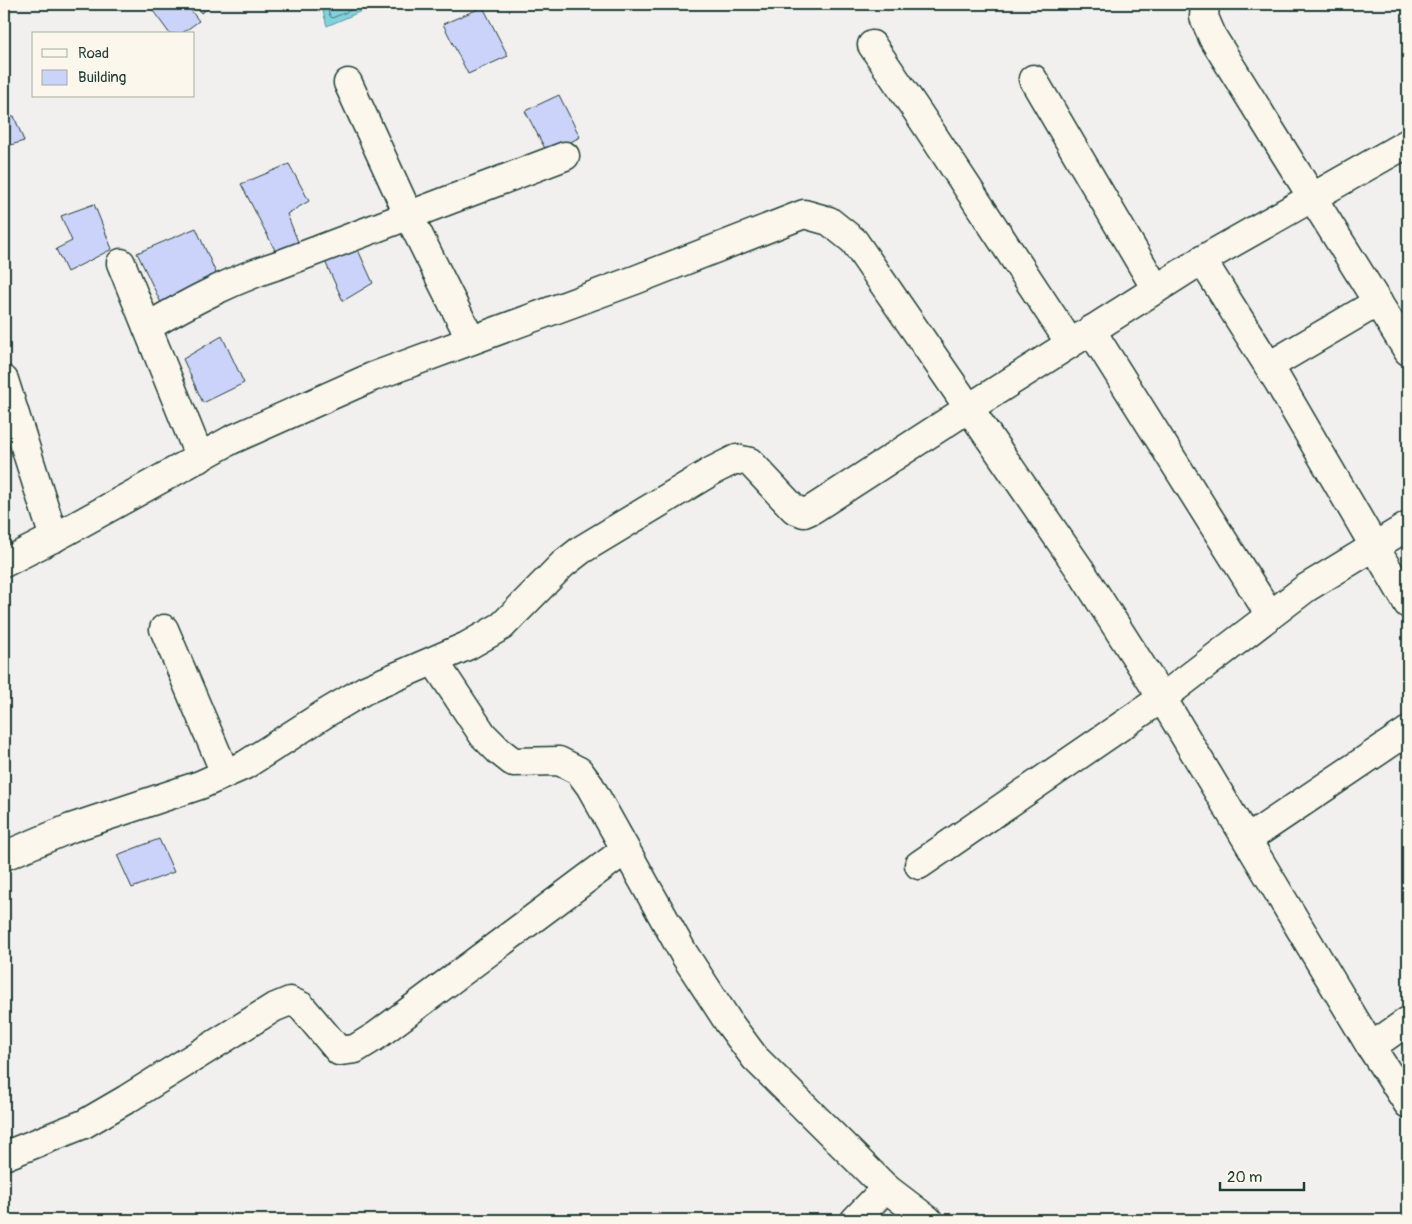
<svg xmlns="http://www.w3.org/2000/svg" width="1412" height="1224" viewBox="0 0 1412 1224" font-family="Pangolin,sans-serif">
  <rect width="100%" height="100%" fill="#f2f0ef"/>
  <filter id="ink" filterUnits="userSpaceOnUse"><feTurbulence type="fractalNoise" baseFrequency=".02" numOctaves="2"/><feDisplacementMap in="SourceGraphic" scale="10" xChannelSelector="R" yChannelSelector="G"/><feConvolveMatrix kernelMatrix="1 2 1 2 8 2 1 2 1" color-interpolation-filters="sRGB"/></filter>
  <g filter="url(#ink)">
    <path fill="#82d2de" stroke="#5a969a" d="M321,4H378L327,26Z"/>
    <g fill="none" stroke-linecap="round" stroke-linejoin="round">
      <path stroke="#477978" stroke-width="1" d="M326,4L330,16L332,18L366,4"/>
    </g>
    <g fill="#ccd3fb" stroke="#1f3d34">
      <path d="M148,4H186L199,21L181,34H170Z"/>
      <path d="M193,4H214L201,13Z"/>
      <path d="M483,7L508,56L468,74L443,24Z"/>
      <path d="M559,95L580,137L548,154L525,111Z"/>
      <path d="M14,116L24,141L4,147V120Z"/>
      <path d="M289,164L309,201L287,214L300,247L278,256L241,184Z"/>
      <path d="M94,204L112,249L67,272L56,249L72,241L61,216Z"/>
      <path d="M196,228L219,280L162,305L137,253Z"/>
      <path d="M354,241L373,283L343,301L323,257Z"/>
      <path d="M222,336L244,383L203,403L183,359Z"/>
      <path d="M159,839L174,872L132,888L117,855Z"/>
    </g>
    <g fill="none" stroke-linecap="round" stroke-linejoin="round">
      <g stroke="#1f3d34" stroke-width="31">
        <g id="minor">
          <path d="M1205,4L1204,17L1213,38L1408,351"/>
          <path d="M872,45L919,114L1070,343"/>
          <path d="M1033,79L1156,289"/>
          <path d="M348,83L409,216L471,340"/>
          <path d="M1202,260L1278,381L1408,604"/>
          <path d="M121,263L200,458"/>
          <path d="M147,327C190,302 233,279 281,264L565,156"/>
          <path d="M1091,330L1270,615"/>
          <path d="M1269,366L1378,302"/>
          <path d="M4,380L54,538"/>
          <path d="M4,563L65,532L231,440L372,377L635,280L804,214L829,221L854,241L1081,571L1162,698L1371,1047L1408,1104"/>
          <path d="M164,629L225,773"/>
          <path d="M434,661L483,735L499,751L513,762L559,761L579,771L590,786L684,954L729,1023L755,1058L886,1188L928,1220"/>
          <path d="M1248,839L1408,731"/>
          <path d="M4,856L71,828L200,785L245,765L326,713L365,690L467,646L502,626L563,564L581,550L712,471L736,459L750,462L794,509L804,513L813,509L969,408L1202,260L1408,143"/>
          <path d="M919,865L1162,698L1306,588L1408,526"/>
          <path d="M1371,1047L1408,1021"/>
          <path d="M4,1156L84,1124L127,1099L273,1008L290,1001L301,1006L339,1051L355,1049L376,1036L625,850"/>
          <path d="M855,1220L886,1188"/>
        </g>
      </g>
      <use href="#minor" stroke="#fbf7ec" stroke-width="28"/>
    </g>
  </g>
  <rect width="1412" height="1224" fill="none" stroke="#fbf7ec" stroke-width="20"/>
  <rect x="10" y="10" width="1392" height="1204" fill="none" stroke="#1f3d34" stroke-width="2" filter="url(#ink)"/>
  <rect x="32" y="32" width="162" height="65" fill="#fbf7ec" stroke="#a3ada2"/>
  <rect x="42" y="49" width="25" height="8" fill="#fbf7ec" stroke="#a3ada2"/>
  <text x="78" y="58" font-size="15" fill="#1f3d34">Road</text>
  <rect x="42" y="70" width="25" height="15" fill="#ccd3fb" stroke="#a3ada2"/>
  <text x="78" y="82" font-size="15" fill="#1f3d34">Building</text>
  <path d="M1220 1182v8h84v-8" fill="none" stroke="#1f3d34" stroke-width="2.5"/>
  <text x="1227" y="1182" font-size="15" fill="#1f3d34" stroke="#fbf7ec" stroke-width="4" paint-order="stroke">20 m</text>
</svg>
